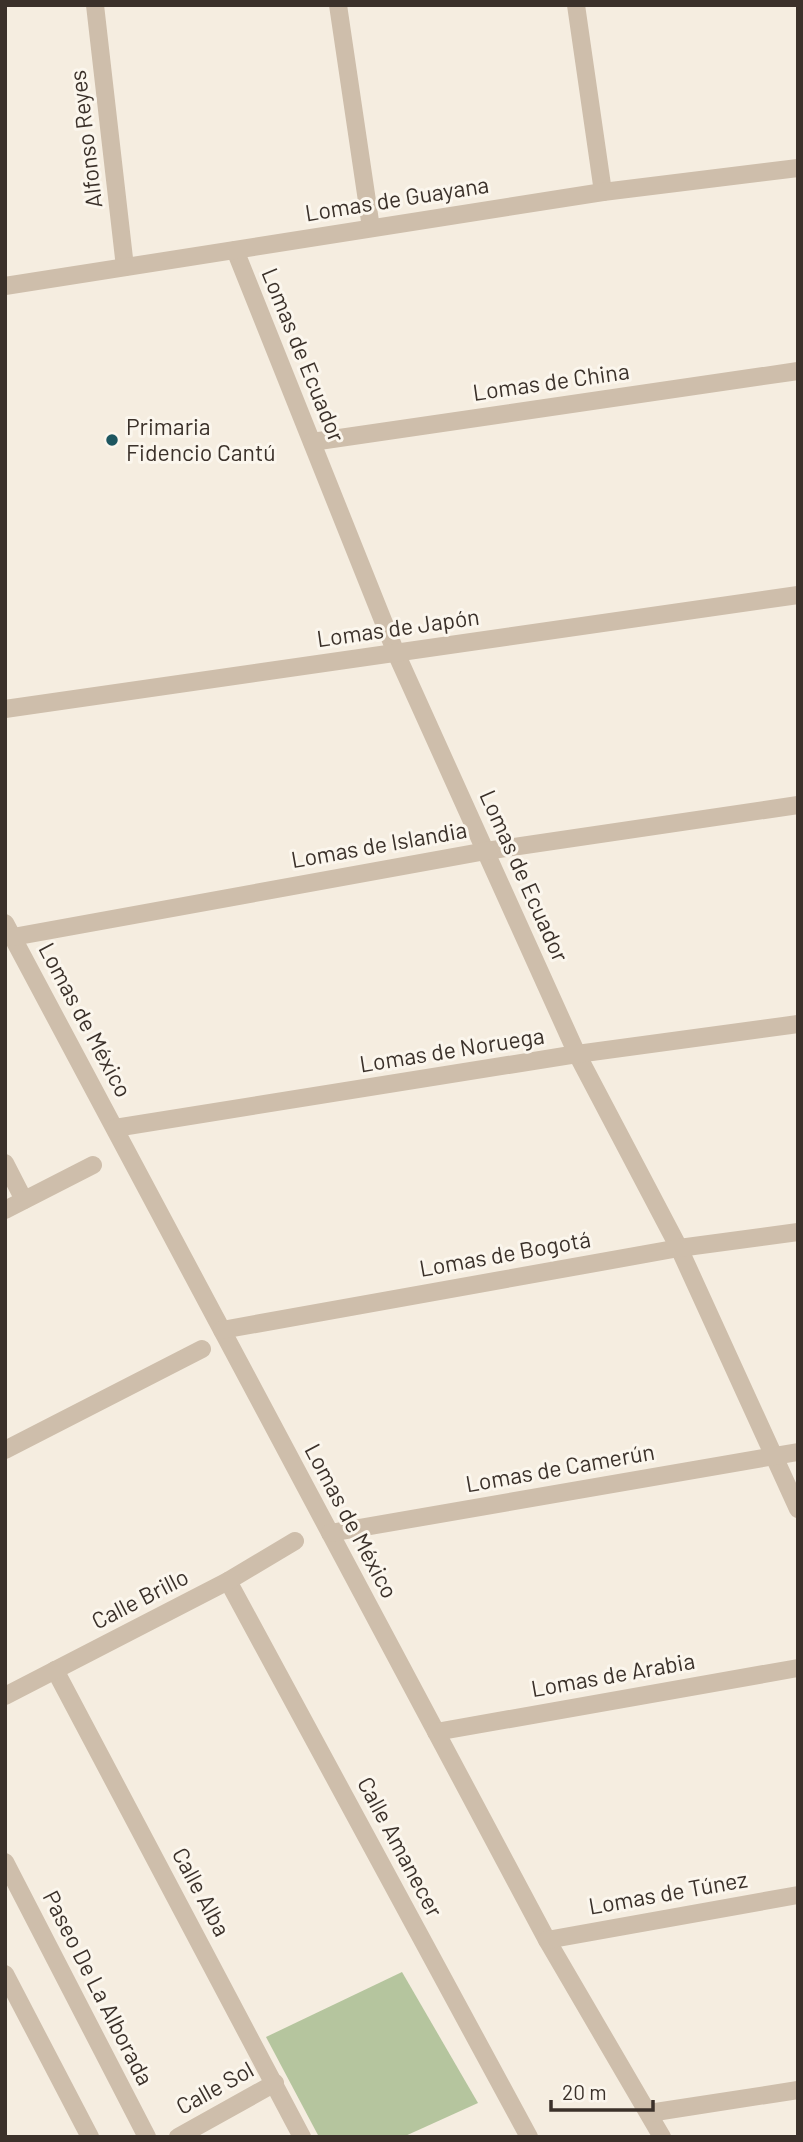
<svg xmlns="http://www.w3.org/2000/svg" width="803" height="2142" viewBox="0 0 803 2142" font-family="Barlow,sans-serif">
  <rect width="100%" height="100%" fill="#f5ede0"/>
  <path fill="#b5c59e" d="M402,1972L478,2103L403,2137H319L266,2037Z"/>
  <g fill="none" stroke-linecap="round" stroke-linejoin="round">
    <g stroke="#cebeab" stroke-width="18">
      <path d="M95,5L125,267"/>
      <path d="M338,5L371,228"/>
      <path d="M576,5L603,192"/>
      <path d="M235,250L396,653L577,1054L679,1248L798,1509"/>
      <path d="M5,286L603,192L798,168"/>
      <path d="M312,442L798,371"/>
      <path d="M5,709L798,595"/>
      <path d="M5,923L547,1940L662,2137"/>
      <path d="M13,937L486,851L798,805"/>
      <path d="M115,1128L577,1054L798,1024"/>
      <path d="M5,1163L24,1200"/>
      <path d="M5,1210L93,1165"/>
      <path d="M222,1330L679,1248L798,1232"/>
      <path d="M5,1450L202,1349"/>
      <path d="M330,1533L798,1452"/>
      <path d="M228,1581L529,2137"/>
      <path d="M55,1670L302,2137"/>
      <path d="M5,1696L228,1581L295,1541"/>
      <path d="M436,1732L798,1668"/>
      <path d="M5,1862L147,2137"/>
      <path d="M547,1940L798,1895"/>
      <path d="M5,1974L90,2137"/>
      <path d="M649,2113L798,2090"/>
      <path d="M178,2137L275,2083"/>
    </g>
  </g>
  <circle fill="#1d5660" stroke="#fbf6ed" stroke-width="2.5" cx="112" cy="440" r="7"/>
  <g text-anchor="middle" stroke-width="6" stroke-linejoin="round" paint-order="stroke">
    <g font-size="23" fill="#3b312a" stroke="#fbf6ed">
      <text transform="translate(86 139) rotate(-97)" y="8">Alfonso Reyes</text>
      <text transform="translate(397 199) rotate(-9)" y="8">Lomas de Guayana</text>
      <text transform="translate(303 355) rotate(68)" y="8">Lomas de Ecuador</text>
      <text transform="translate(551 382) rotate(-8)" y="8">Lomas de China</text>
      <text transform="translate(398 628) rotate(-8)" y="8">Lomas de Japón</text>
      <text transform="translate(379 845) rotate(-10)" y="8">Lomas de Islandia</text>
      <text transform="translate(524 876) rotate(66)" y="8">Lomas de Ecuador</text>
      <text transform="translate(85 1020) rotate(62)" y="8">Lomas de México</text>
      <text transform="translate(452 1050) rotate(-9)" y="8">Lomas de Noruega</text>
      <text transform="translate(505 1254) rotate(-10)" y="8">Lomas de Bogotá</text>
      <text transform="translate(560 1468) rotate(-10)" y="8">Lomas de Camerún</text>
      <text transform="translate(351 1521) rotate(62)" y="8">Lomas de México</text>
      <text transform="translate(140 1599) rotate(-27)" y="8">Calle Brillo</text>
      <text transform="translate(613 1675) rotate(-10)" y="8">Lomas de Arabia</text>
      <text transform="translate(400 1847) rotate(62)" y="8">Calle Amanecer</text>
      <text transform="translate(201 1892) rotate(62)" y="8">Calle Alba</text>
      <text transform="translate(668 1893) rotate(-10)" y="8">Lomas de Túnez</text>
      <text transform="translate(98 1988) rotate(63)" y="8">Paseo De La Alborada</text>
      <text transform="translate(215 2088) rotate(-29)" y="8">Calle Sol</text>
    </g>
    <g font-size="23" fill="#3b312a" stroke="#fbf6ed" text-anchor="start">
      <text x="126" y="435">Primaria<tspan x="126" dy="26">Fidencio Cantú</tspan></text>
    </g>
  </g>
  <rect width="803" height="2142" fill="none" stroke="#3b312a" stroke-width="14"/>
  <path d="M551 2100v10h102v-10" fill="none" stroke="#3b312a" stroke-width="3.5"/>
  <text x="562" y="2100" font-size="21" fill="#3b312a" stroke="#fbf6ed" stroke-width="5" paint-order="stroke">20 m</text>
</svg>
